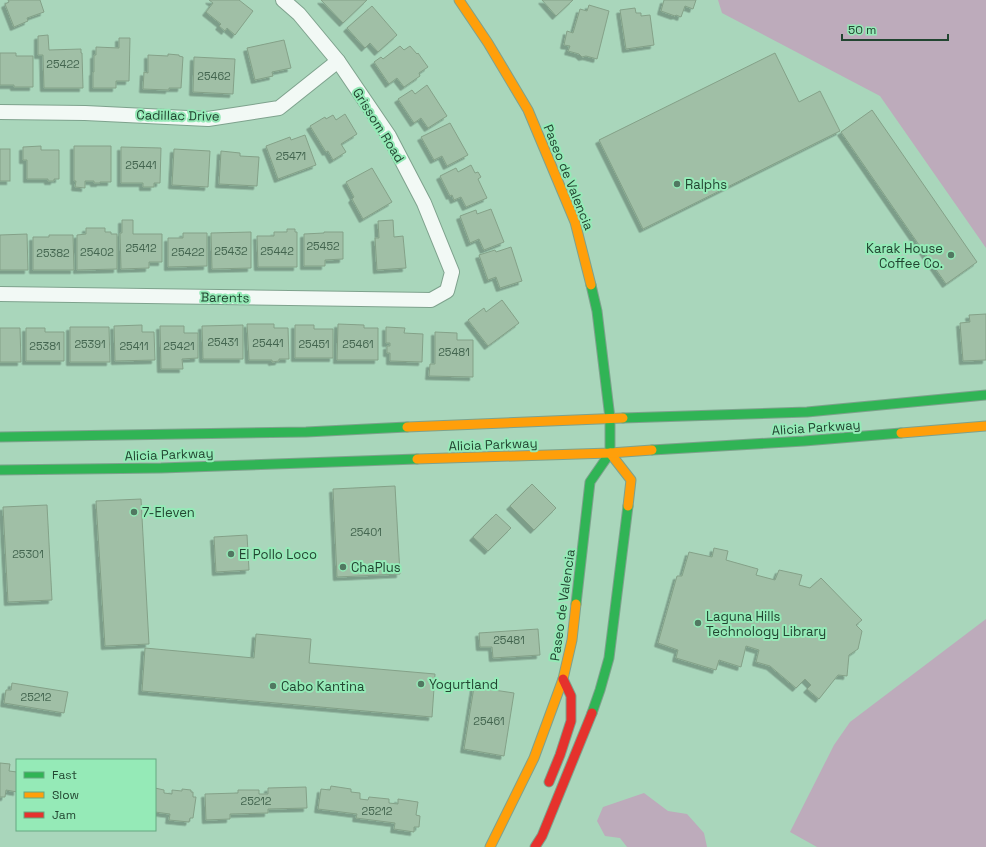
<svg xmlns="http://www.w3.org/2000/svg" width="986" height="847" viewBox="0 0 986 847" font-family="'Space Grotesk',sans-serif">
  <defs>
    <filter id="shadow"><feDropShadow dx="-3.5" dy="3.5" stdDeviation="0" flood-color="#0004"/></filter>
  </defs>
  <rect width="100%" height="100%" fill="#a9d6bb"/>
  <g fill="#bdabbb">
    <path d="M718,0H986V248L880,96L722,13Z"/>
    <path d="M986,619V847H817L790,832L834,745L850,722Z"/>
    <path d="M644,793L668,811L687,814L704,833L707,847H627L620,838L605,836L597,821L603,807Z"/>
  </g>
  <g fill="#a0bfa6" stroke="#84a188" filter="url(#shadow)">
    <path d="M8,0H40L44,12L27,18L28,21L14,27L5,4L9,2Z"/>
    <path d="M209,0H239L253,11L235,35L227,28L225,31L219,26L221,24L206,12L213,3Z"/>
    <path d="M321,0H367L343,23Z"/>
    <path d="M542,0H573L556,16Z"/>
    <path d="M664,0H696L693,9L685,6L681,17L676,15L675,16L661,11Z"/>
    <path d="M589,5L609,11L597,59L586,56L582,57L579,54L568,51L570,46L564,45L567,31L573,33L580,9L587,11Z"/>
    <path d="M372,6L397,35L378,52L370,43L365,48L347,28Z"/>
    <path d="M635,8L636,13H641V16L650,15L654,45L626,49L620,10Z"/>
    <path d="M48,35L49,50L81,49V53H82L83,88H44L43,55H38V36Z"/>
    <path d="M119,38H130L129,81H116V88H93V72H94V55H96V47L119,48Z"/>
    <path d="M284,40L291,68L272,72L273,76L255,80L247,48Z"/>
    <path d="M400,46L404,50L410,46L417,54L418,53L428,67L419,73L420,76L404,87L397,78L389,84L374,62L381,57L383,59Z"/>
    <path d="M0,53H16V56H33V87H14V85H0Z"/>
    <path d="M775,53L799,102L820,91L840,131L643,229L599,140Z"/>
    <path d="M168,54L179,55V56L183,57L181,88H169V90L143,89L144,72L148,73V55L168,56Z"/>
    <path d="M194,57L235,59L233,94L193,92Z"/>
    <path d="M427,85L447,116L428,128L421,118L414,123L398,99L412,90L415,94Z"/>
    <path d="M872,110L977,262L946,284L841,132Z"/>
    <path d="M345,114L357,134L341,144L346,152L333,160L328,151L326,152L310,126L325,117L326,119L333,115L336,120Z"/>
    <path d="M450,123L468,155L447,166L442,156L434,160L421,137Z"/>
    <path d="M305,135L316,165L278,179L266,146L290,137L291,140Z"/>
    <path d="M41,146V150H59V179H54V181H48V179H27V160H23V147Z"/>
    <path d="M74,146H111V182H100V183H94V181H85V188L75,187L76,181H74Z"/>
    <path d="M121,147L161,148L160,183H154V187H143V183H121Z"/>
    <rect x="0" y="149" width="10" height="32"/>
    <path d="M174,149L210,151L208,187L172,185Z"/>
    <path d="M221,151L240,153V156L259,157L257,186L219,184Z"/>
    <path d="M471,165L475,173L478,172L481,177L478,179L487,198L466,207L461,197L454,200L452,195L450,196L440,176L456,168L458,172Z"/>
    <path d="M372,168L392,202L363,219L352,199L354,197L346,182Z"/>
    <path d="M491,209L504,242L484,250L479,239L470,243L460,216L476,210L477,214Z"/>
    <path d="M122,220H133V234H162V262H149V268L121,269L120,233H122Z"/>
    <path d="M393,220L394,237L403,236L406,268L377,270L375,238H379L378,221Z"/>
    <path d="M86,228H105V232H111V234H117V269L77,270V235L86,234Z"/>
    <path d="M287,229H295V232H297V267H258L257,236H274V232H287Z"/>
    <path d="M251,232V268L212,269L211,233Z"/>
    <path d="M324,232H343V259L325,260V266H304V234L324,233Z"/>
    <path d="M183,233H207V266L168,267V238H183Z"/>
    <path d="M27,234L28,270H0V235Z"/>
    <path d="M49,235H73L74,270H33V237H49Z"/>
    <path d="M511,247L522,281L500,288L496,277L488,280L479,255L495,250L496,252Z"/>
    <path d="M502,300L519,323L488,346L468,320L484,308L486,312Z"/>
    <path d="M986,314V360L963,361L960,323L970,322L969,315Z"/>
    <path d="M247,324H274V328H288L289,359H279V361L272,362V360H249Z"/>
    <path d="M338,324L364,325V328H378V360H337Z"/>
    <path d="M142,325V332H154L155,360L115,361L114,326Z"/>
    <path d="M243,325V359H203L202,326Z"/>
    <path d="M295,325H314V329H333V358H295Z"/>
    <path d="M160,326H184V333H198V358L182,359L183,369H161Z"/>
    <path d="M70,327H109L110,362H70Z"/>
    <path d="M386,327L405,328L404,333L423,334L422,362L390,361V353H387V346H390V343H386Z"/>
    <path d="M0,328H20L21,362H0Z"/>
    <path d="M26,328H45V332H64V361H26Z"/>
    <path d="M435,332L457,333V340H473V377L429,376L430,364H435Z"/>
    <path d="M532,484L556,508L534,530L510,506Z"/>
    <path d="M395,486L400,574L337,577L333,489Z"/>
    <path d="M141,499L149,644L105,646L96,501Z"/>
    <path d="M47,505L52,600L8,602L3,507Z"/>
    <path d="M496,514L511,528L488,551L473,537Z"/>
    <path d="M247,535L249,570L216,572L214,537Z"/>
    <path d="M714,548L728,551L726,560L758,569L756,575L775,580L779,570L802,575L799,585L810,588L821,578L862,620L856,625L862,631L858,649L849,655L847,676L838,675L819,699L807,689L811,685L805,679L796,688L770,666L756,662L759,650L746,646L741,667L719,660L716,670L676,658L678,650L658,643L677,576H682L689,552L712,557Z"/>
    <path d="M538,629L540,655L493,658L492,647H480L479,633Z"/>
    <path d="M256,634L311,639L309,663L435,674L432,717L142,691L145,648L254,658Z"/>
    <path d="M12,683L68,692L64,713L4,703L6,690H11Z"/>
    <path d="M474,687L514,693L504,756L464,749Z"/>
    <path d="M0,763L10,764L9,771L17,772V792L6,790L5,797H0Z"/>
    <path d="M331,786L351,789V792L360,793V799L368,800L369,797L389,799V803L398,804V799L418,802L416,815L420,816L419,827H414V832L394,829L395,823L356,818L357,814L318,809L321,789L330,790Z"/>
    <path d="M306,787L307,808L268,809V813L230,814V819L206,820L205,794L238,793V790H259V794H268V788Z"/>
    <path d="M155,788L164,790V793L172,794V790L182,791V789L191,790V792H193V797H196L193,818H190L189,822L169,820L170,814L155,812Z"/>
  </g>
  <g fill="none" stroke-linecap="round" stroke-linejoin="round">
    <g stroke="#7ea28d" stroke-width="16">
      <g id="street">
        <path d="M0,112L85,113L208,119L279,108L338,61"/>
        <path d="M0,294L431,300L447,291L452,272L424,203L389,136L338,61L299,14L283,0"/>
      </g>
    </g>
    <g stroke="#7ea28d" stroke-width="11">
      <g id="fast">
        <path d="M623,418L807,412L986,395"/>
        <path d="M0,437L306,432L407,427"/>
        <path d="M652,450L804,441L901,433"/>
        <path d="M0,470L161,468L417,459"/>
        <path d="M576,604L590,482L610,453V418L597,311L591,285"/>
        <path d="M592,713L600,690L609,658L628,506"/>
      </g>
    </g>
    <g stroke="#7ea28d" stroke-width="11">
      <g id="slow">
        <path d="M459,0L488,43L528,110L575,222L591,285"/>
        <path d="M407,427L623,418"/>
        <path d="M901,433L986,426"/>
        <path d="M610,453L631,480L628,506"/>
        <path d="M417,459L610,453L652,450"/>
        <path d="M490,847L534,758L563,679L572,640L576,604"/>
      </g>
    </g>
    <g stroke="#7ea28d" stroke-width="11">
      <g id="jam">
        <path d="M549,782L560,755L571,721V696L563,679"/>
        <path d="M535,847L542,836L592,713"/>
      </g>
    </g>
    <use href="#street" stroke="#f2f9f5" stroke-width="14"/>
    <use href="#fast" stroke="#30b455" stroke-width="9"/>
    <use href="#slow" stroke="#ff9f0a" stroke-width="9"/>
    <use href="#jam" stroke="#e5322d" stroke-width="9"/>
  </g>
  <g fill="#517861" stroke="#95eab7" stroke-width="1.5">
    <circle cx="677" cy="184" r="4"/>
    <circle cx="951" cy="255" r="4"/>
    <circle cx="134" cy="512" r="4"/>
    <circle cx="231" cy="554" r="4"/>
    <circle cx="343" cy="567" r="4"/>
    <circle cx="698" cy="623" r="4"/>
    <circle cx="421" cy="684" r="4"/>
    <circle cx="273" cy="686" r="4"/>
  </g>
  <g text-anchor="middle" stroke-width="4" stroke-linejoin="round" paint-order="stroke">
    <g font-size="11" fill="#446650">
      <text x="63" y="68">25422</text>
      <text x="214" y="80">25462</text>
      <text x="291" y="160">25471</text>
      <text x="141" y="169">25441</text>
      <text x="323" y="250">25452</text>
      <text x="141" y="252">25412</text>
      <text x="231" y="255">25432</text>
      <text x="277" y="255">25442</text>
      <text x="97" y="256">25402</text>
      <text x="188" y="256">25422</text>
      <text x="53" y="257">25382</text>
      <text x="223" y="346">25431</text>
      <text x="268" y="347">25441</text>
      <text x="90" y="348">25391</text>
      <text x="314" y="348">25451</text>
      <text x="358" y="348">25461</text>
      <text x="45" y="350">25381</text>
      <text x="134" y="350">25411</text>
      <text x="179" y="350">25421</text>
      <text x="454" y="356">25481</text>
      <text x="366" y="536">25401</text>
      <text x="28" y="558">25301</text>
      <text x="509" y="644">25481</text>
      <text x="36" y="701">25212</text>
      <text x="489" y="725">25461</text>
      <text x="256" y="805">25212</text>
      <text x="377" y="815">25212</text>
    </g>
    <g font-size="13" fill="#224531" stroke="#95eab7">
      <text transform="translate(178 115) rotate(1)" y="5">Cadillac Drive</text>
      <text transform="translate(379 125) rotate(58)" y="5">Grissom Road</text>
      <text transform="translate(569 177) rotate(68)" y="5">Paseo de Valencia</text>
      <text transform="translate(225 297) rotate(1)" y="5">Barents</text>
      <text transform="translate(816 427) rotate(-4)" y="5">Alicia Parkway</text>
      <text transform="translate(493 444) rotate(-2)" y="5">Alicia Parkway</text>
      <text transform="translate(169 454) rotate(-2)" y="5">Alicia Parkway</text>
      <text transform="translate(562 605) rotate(-82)" y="5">Paseo de Valencia</text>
    </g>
    <g font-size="13" fill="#224531" stroke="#95eab7" text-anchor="start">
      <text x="685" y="189">Ralphs</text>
      <text x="943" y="253" text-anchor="end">Karak House<tspan x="943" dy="15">Coffee Co.</tspan></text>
      <text x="142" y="517">7-Eleven</text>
      <text x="239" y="559">El Pollo Loco</text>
      <text x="351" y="572">ChaPlus</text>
      <text x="706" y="621">Laguna Hills<tspan x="706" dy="15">Technology Library</tspan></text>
      <text x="429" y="689">Yogurtland</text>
      <text x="281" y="691">Cabo Kantina</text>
    </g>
  </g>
  <rect x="16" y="759" width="140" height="72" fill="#95eab7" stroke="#67a881"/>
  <rect x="24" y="772" width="20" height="6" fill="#30b455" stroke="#67a881"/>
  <text x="52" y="779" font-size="12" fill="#224531">Fast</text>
  <rect x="24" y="792" width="20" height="6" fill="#ff9f0a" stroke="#67a881"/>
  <text x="52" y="799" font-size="12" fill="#224531">Slow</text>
  <rect x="24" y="812" width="20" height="6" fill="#e5322d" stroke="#67a881"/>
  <text x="52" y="819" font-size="12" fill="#224531">Jam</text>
  <path d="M842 34v6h106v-6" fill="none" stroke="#224531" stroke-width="2"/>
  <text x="848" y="34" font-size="12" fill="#224531" stroke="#95eab7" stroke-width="3" paint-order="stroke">50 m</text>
</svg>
